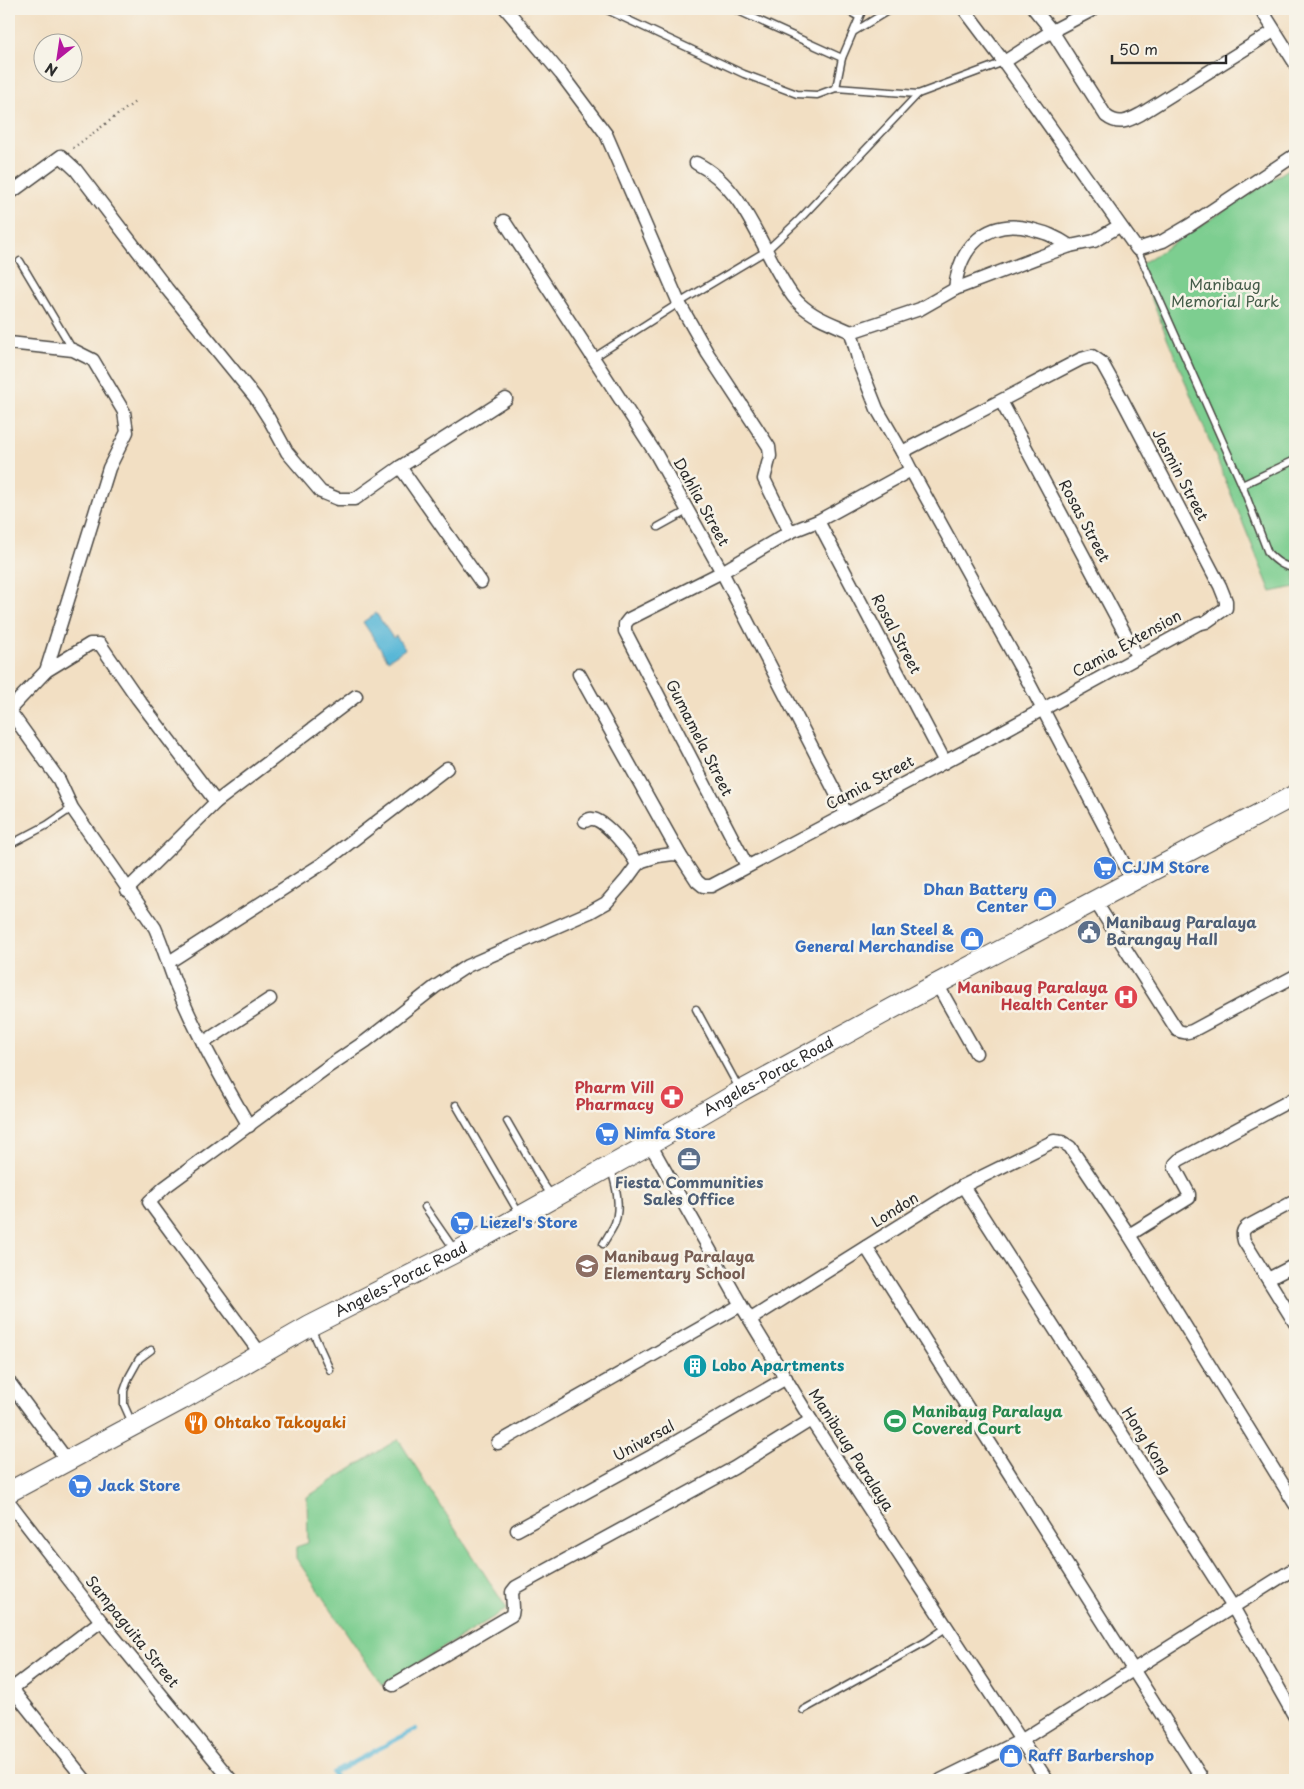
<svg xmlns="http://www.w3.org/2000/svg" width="1304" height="1789" viewBox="0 0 1304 1789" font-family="'Playpen Sans',sans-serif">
  <rect width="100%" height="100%" fill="#f7f3e8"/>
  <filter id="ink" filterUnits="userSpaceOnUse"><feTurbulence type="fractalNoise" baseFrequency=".02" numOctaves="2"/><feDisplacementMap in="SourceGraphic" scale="10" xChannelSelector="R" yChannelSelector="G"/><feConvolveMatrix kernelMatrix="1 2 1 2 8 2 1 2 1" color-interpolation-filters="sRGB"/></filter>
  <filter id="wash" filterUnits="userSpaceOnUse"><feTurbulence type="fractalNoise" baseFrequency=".0096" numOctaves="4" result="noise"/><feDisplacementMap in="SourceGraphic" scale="20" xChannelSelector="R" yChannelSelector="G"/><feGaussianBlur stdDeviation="1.12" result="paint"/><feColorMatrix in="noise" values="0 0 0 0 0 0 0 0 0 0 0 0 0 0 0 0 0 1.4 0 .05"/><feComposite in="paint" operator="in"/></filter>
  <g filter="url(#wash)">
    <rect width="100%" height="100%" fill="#f2dfc3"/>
    <g fill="#7dce90" stroke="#547c5e">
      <path d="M1295,165V587L1271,592L1138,266Z"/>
      <path d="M398,1439L507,1609L382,1685L296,1558V1547L308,1543L307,1497Z"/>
    </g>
    <path fill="#58b7d7" stroke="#427181" d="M376,613L393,638L396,636L405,649L388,660L363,622Z"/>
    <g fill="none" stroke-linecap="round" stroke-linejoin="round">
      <path stroke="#58b7d7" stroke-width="4.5" d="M337,1780L333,1773L416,1729"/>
    </g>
  </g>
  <g filter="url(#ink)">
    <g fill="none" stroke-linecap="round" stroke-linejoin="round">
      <g stroke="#494642" stroke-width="9">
        <g id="service">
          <path d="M605,9L744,74L797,94L817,95L836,88L918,94L1004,62"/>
          <path d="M734,9L842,58"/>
          <path d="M845,9L859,17"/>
          <path d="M855,31L891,9"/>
          <path d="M836,88L842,58L863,9"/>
          <path d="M1137,249L1242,485L1268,553C1276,561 1283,567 1295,568"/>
          <path d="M20,261L73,350"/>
          <path d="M593,358L679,303L766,251L798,221L918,94"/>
          <path d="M1242,485L1295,460"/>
          <path d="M658,527L687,511"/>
          <path d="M9,845L47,825L72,808"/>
          <path d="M696,1009L740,1090"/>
          <path d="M456,1105L520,1215"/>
          <path d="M507,1121L542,1182L552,1196"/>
          <path d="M425,1207L454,1249"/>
          <path d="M603,1244C607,1237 612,1230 615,1223C621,1206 616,1186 611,1169"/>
          <path d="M311,1328L330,1370"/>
          <path d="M132,1423L124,1405V1391L129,1377L139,1359L151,1350"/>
          <path d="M803,1710L927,1641L947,1627"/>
        </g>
      </g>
      <g stroke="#494642" stroke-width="15">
        <g id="minor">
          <path d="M506,9L561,74L606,134L679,303L708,354L769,447L770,456L764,479L790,532"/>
          <path d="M964,9L1004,62L1137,249L1163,241L1190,225L1295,155"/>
          <path d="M1034,9L1052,31L1106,116C1119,126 1128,121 1141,114L1274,31"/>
          <path d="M1261,9L1295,63"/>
          <path d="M1004,62L1052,31L1094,9"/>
          <path d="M696,163C739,184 756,234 779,274C785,284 791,297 801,305C815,318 834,324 851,332"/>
          <path d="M9,194L61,156L76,170L167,289L255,397L269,419L287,452L321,492L338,499H355L400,467L481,582"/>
          <path d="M504,221L656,454L722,572L846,813"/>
          <path d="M955,289C959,247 987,218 1031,229C1037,231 1044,232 1050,235C1057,238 1064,242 1070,246"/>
          <path d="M9,343L73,350L93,360L124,412L127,432L109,468L46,671"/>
          <path d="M1001,401L1137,656"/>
          <path d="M902,452L877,409L860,366L851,332L920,309L955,289L1039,257L1070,246L1094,241L1119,226"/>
          <path d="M400,467L506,399"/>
          <path d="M911,470L1029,683L1133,881"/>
          <path d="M818,521L945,762"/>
          <path d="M579,674L680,855L697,881L703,886H711L1005,730L1198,624L1206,622L1226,608V601L1220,586L1123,401L1102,363L1092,356L1081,359L902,452L911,470L818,521L790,532L722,572L629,619L625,624V631L747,866"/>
          <path d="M9,710L59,780L72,808L155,928C163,946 168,964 175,982C195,1032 222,1079 249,1126"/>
          <path d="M9,710L46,671L90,644H100L138,699L216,802"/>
          <path d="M585,821C588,820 590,818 592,819C605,819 632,854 637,865"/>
          <path d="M127,890L216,802L356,696"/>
          <path d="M1095,901L1177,1030C1183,1033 1186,1033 1192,1031L1295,976"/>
          <path d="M169,962L322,864L447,768"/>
          <path d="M937,984L976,1053"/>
          <path d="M203,1043L270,999"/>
          <path d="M650,1144L741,1305L811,1420L1047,1780"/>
          <path d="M963,1186L1233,1607L1295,1717"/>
          <path d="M1295,1201L1248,1226C1242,1230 1242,1234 1244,1241L1295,1323"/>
          <path d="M1129,1235L1189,1198V1194L1175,1168V1164L1179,1160L1295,1098"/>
          <path d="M866,1247L1203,1780"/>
          <path d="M1268,1279L1295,1265"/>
          <path d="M751,1319L963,1186L1054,1141L1062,1142L1070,1147L1129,1235L1295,1504"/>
          <path d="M260,1353L149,1202L165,1187L329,1066L366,1041L435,987L467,966L590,912L606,903L626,880L637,865L642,861L658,856L673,854L680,855"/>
          <path d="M9,1382L67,1460"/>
          <path d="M498,1443L741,1305"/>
          <path d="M9,1502L101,1621L231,1780"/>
          <path d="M517,1530L652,1456L786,1378"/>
          <path d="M393,1685L512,1615L513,1608L512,1592L516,1587L734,1468L811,1420"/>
          <path d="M85,1780L16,1694L14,1687L101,1621"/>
          <path d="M941,1780L1022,1740L1295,1568"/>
        </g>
      </g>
      <g stroke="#494642" stroke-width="22">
        <g id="primary">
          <path id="s1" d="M9,1492L181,1400L310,1326L456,1252L650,1144L741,1091L937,984L1295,795"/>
        </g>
      </g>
      <path stroke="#494642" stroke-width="2.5" stroke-dasharray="1 4" stroke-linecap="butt" d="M73,148L135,102"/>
      <use href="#service" stroke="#fff" stroke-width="6"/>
      <use href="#minor" stroke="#fff" stroke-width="12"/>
      <use href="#primary" stroke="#fff" stroke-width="20"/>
    </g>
  </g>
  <defs>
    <g id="supermarket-disc" transform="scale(1.25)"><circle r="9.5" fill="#3f7fe0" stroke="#f7f3e8"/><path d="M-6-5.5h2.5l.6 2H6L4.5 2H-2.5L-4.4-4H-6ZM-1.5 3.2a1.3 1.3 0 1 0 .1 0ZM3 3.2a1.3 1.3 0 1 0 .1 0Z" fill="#fff"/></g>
    <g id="shop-disc" transform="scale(1.25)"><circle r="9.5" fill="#3f7fe0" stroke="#f7f3e8"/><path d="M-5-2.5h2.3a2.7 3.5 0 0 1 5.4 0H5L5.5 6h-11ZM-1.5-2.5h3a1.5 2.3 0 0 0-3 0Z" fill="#fff"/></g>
    <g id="civic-disc" transform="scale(1.25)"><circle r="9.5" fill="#5c6f8a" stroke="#f7f3e8"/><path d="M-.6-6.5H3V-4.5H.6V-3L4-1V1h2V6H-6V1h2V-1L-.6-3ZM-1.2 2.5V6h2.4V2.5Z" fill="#fff"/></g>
    <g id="hospital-disc" transform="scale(1.25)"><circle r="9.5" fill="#e0444e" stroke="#f7f3e8"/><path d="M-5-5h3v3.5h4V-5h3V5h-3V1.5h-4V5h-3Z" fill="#fff"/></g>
    <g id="pharmacy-disc" transform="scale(1.25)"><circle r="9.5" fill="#e0444e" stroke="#f7f3e8"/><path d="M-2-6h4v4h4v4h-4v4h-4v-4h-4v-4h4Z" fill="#fff"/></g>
    <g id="office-disc" transform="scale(1.25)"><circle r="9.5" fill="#5c6f8a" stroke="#f7f3e8"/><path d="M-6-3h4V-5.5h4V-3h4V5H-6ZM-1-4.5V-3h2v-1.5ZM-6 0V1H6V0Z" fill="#fff"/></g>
    <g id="school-disc" transform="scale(1.25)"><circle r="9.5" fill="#8d6e63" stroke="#f7f3e8"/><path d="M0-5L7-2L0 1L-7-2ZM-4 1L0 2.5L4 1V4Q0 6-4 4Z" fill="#fff"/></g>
    <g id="building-disc" transform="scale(1.25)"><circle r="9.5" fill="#0f9aa8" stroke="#f7f3e8"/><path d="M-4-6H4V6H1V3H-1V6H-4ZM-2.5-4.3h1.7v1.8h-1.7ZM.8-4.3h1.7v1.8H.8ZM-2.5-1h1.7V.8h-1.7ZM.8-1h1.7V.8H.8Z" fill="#fff"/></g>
    <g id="stadium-disc" transform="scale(1.25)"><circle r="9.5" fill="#2e9e5b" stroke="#f7f3e8"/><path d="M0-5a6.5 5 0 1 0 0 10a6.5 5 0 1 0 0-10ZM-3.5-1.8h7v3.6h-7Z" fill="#fff"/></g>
    <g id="restaurant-disc" transform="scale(1.25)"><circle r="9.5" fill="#e8710a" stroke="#f7f3e8"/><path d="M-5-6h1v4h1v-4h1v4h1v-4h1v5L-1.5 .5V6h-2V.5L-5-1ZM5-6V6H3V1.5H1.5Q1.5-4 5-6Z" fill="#fff"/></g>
  </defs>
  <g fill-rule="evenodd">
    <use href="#supermarket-disc" x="1105" y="868"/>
    <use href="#shop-disc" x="1045" y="899"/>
    <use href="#civic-disc" x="1089" y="932"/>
    <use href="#shop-disc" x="972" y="939"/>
    <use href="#hospital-disc" x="1126" y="997"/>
    <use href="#pharmacy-disc" x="672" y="1097"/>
    <use href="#supermarket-disc" x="607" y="1134"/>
    <use href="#office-disc" x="689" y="1159"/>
    <use href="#supermarket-disc" x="462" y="1223"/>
    <use href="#school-disc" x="587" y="1266"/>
    <use href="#building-disc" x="695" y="1366"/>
    <use href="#stadium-disc" x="895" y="1421"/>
    <use href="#restaurant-disc" x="196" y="1423"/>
    <use href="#supermarket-disc" x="80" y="1486"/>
    <use href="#shop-disc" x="1011" y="1756"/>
  </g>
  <g text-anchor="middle" stroke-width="5" stroke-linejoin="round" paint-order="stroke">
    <g font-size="15" fill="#445c49" stroke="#f7f3e8">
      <text x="1225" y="290">Manibaug<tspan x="1225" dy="17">Memorial Park</tspan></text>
    </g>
    <g font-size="15" fill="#2b2b2b" stroke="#f7f3e8">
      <text transform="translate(1180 475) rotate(62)" y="5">Jasmin Street</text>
      <text transform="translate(701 502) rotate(61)" y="5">Dahlia Street</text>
      <text transform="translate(1084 521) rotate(62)" y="5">Rosas Street</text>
      <text transform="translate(896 634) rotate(62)" y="5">Rosal Street</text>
      <text transform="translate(1127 644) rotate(-29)" y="5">Camia Extension</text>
      <text transform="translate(699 738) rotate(63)" y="5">Gumamela Street</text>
      <text transform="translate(870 783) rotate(-28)" y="5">Camia Street</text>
      <text dy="5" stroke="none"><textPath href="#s1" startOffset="866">Angeles-Porac Road</textPath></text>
      <text transform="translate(895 1210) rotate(-32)" y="5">London</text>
      <text dy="5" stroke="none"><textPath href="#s1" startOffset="446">Angeles-Porac Road</textPath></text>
      <text transform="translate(644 1441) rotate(-29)" y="5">Universal</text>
      <text transform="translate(1146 1441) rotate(57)" y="5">Hong Kong</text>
      <text transform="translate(851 1450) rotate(57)" y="5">Manibaug Paralaya</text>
      <text transform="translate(132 1632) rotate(51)" y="5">Sampaguita Street</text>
    </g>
    <g font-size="15" font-weight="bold" fill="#366cbe" stroke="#f7f3e8" text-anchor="start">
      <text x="1122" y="873">CJJM Store</text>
      <text x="1028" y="895" text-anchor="end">Dhan Battery<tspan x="1028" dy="17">Center</tspan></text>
      <text x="954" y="935" text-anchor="end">Ian Steel &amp;<tspan x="954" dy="17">General Merchandise</tspan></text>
      <text x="624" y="1139">Nimfa Store</text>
      <text x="480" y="1228">Liezel's Store</text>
      <text x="98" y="1491">Jack Store</text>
      <text x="1028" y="1761">Raff Barbershop</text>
    </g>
    <g font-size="15" font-weight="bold" fill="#4e5e75" stroke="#f7f3e8" text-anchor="start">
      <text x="1106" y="928">Manibaug Paralaya<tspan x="1106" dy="17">Barangay Hall</tspan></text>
      <text x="689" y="1188" text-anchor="middle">Fiesta Communities<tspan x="689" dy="17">Sales Office</tspan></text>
    </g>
    <g font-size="15" font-weight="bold" fill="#be3a42" stroke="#f7f3e8" text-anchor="end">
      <text x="1108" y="993">Manibaug Paralaya<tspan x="1108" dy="17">Health Center</tspan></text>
      <text x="654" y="1093">Pharm Vill<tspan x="654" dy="17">Pharmacy</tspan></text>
    </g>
    <g font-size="15" font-weight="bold" fill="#785e54" stroke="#f7f3e8" text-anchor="start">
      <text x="604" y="1262">Manibaug Paralaya<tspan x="604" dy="17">Elementary School</tspan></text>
    </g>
    <g font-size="15" font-weight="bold" fill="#0d838f" stroke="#f7f3e8" text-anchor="start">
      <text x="712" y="1371">Lobo Apartments</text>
    </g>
    <g font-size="15" font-weight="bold" fill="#27864d" stroke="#f7f3e8" text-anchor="start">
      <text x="912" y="1417">Manibaug Paralaya<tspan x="912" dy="17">Covered Court</tspan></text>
    </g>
    <g font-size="15" font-weight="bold" fill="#c56008" stroke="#f7f3e8" text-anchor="start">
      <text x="214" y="1428">Ohtako Takoyaki</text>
    </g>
  </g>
  <rect width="1304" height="1789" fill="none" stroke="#f7f3e8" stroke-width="30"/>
  <g transform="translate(58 58) rotate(210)"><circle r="24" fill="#f7f3e8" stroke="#a5a39c"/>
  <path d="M0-4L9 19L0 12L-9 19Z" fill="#b5179e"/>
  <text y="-8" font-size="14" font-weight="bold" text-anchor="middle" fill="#2b2b2b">N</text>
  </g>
  <path d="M1112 55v8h114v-8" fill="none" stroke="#2b2b2b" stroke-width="2.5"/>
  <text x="1119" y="55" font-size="15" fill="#2b2b2b" stroke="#f7f3e8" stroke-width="4" paint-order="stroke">50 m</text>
</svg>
